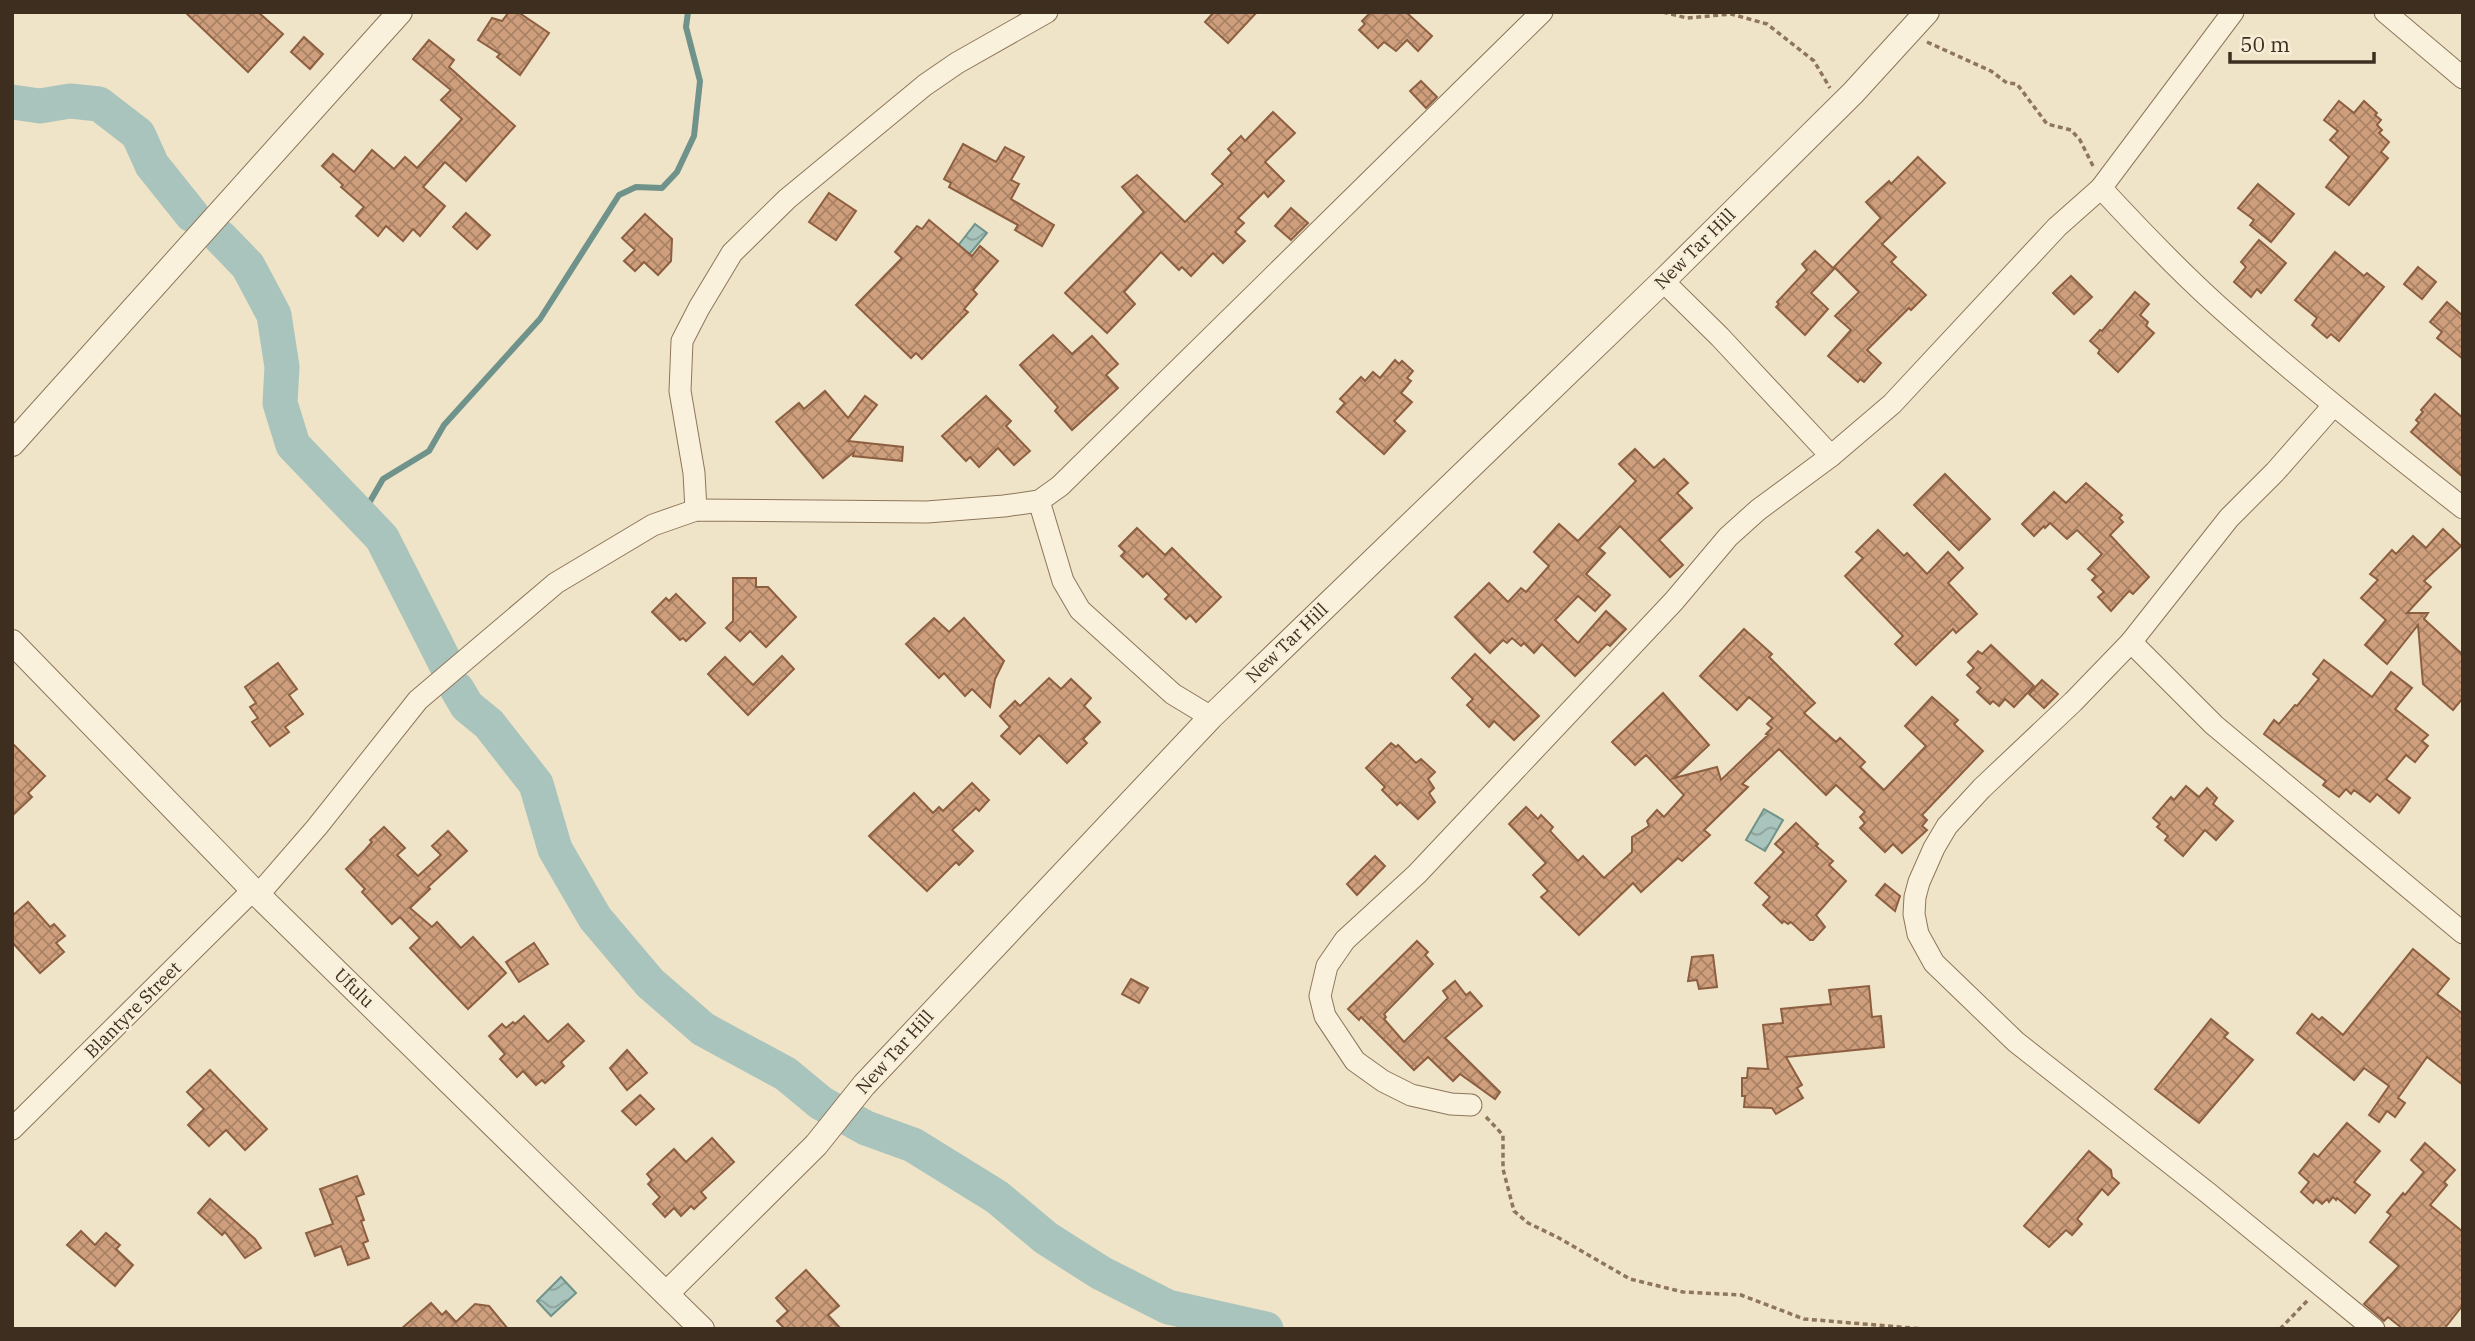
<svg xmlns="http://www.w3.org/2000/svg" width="2475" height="1341" viewBox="0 0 2475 1341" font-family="'IBM Plex Serif',serif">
  <defs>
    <pattern id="water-waves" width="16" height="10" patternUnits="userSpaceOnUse" patternTransform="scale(1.75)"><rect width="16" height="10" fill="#a9c4bc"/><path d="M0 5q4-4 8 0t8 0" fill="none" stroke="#8ba098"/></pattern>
    <pattern id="building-cross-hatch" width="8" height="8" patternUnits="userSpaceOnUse" patternTransform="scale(1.75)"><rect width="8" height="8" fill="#cf9f7d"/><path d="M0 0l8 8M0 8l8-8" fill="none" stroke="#a98266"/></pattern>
  </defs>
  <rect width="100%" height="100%" fill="#f0e4c8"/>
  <g fill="url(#water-waves)" stroke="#6f938a" stroke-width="2">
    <path d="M975,224L987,233L968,256L957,247Z"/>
    <path d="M1764,809L1783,820L1765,851L1746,840Z"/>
    <path d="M561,1277L576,1293L551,1316L537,1301Z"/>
  </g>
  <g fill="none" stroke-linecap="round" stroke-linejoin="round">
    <path stroke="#6f938a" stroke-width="6" d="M361,517L383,479L429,451L444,425L540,319L619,195L636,187L662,188L677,172L694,136L700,81L686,27L688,12"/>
    <g stroke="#a9c4bc" stroke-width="35">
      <path d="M12,102L40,106L70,101L99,104L138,134L152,165L192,215"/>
      <path d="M220,237L248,266L274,315L282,367L280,403L293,445L382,538L449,670"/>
      <path d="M457,689L467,706L489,724L536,784L555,849L595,918L650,983L703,1029L786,1074L821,1103L866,1128L913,1145L997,1197L1046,1238L1101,1273L1168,1307L1266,1329"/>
    </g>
  </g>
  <g fill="url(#building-cross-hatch)" stroke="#8d5f41" stroke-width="2">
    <path d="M185,12H258L283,34L248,72Z"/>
    <path d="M509,12H518L549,33L520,75L497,57L500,54L478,40L492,18L502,21Z"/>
    <path d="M1214,12H1257L1228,43L1205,22Z"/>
    <path d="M1371,12H1406L1432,36L1418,51L1407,40L1396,51L1384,42L1378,48L1359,30L1365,24L1362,21Z"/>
    <path d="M304,37L323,54L310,69L291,52Z"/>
    <path d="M429,40L454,60L449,67L515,126L466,181L445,162L423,187L445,206L420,236L413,229L403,241L386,226L378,236L356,216L364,207L341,187L343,185L322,166L333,154L354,172L372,150L394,169L405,157L417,168L462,119L441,100L451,90L413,59Z"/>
    <path d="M1421,81L1437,97L1426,108L1410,91Z"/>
    <path d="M2339,101L2354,113L2364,101L2377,113L2375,115L2381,120L2377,125L2382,130L2379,133L2389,142L2381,152L2388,158L2349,205L2326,187L2349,157L2330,140L2338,131L2324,120Z"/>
    <path d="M1273,112L1295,133L1265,162L1284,181L1268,197L1264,192L1238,218L1244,223L1235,232L1245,241L1223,263L1213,253L1191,276L1182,267L1179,270L1161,252L1124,292L1135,304L1107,333L1065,293L1144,212L1122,187L1137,175L1185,222L1223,184L1212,174L1232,153L1228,149L1241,136L1245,141Z"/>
    <path d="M963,144L996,162L1005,147L1024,157L1011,180L1019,184L1011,199L1054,225L1042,246L1015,230L1018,225L949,187L951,183L944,179Z"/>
    <path d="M1918,157L1945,183L1882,244L1896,257L1891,262L1926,295L1911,310L1909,308L1867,350L1881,363L1864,382L1860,379L1858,382L1828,356L1851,330L1835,316L1859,292L1834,267L1881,218L1866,202L1889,181L1891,184Z"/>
    <path d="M2258,184L2294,214L2271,242L2250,225L2254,220L2238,208Z"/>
    <path d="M829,193L856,211L836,240L809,222Z"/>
    <path d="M1291,208L1308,223L1291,240L1275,226Z"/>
    <path d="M466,213L490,235L477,249L453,227Z"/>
    <path d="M645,214L672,239L671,261L658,275L644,262L635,271L624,261L635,250L622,238Z"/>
    <path d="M929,220L972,256L980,246L998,261L973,290L977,294L964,309L968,312L922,359L916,353L911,358L856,305L902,258L895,252L917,226L922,229Z"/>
    <path d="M2259,240L2286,263L2261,293L2257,289L2251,297L2234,282L2246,267L2241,262Z"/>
    <path d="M1815,251L1834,269L1811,293L1828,309L1805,335L1776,307L1779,304L1777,302L1807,270L1802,264Z"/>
    <path d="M2335,252L2364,276L2367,273L2384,287L2339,341L2331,334L2327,338L2312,325L2317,318L2295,300Z"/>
    <path d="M2418,267L2436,282L2422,299L2404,284Z"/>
    <path d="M2071,276L2092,297L2074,314L2053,293Z"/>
    <path d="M2135,292L2149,304L2140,315L2148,322L2146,326L2154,333L2118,372L2098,353L2100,350L2090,341L2100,330L2102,331Z"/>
    <path d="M2447,302L2463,316V359L2437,338L2442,332L2430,322Z"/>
    <path d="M1053,335L1072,354L1092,336L1118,364L1106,375L1118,388L1072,430L1055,411L1058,407L1020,365Z"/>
    <path d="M1395,360L1399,364L1402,361L1413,371L1407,378L1411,381L1401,393L1412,402L1394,421L1405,431L1384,454L1337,412L1345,403L1340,399L1361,377L1365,381L1373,372L1380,378Z"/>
    <path d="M825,391L848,418L865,396L877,405L848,441L903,447L902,461L853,456L854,452L823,478L776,422L799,403L804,409Z"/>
    <path d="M2435,394L2463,418V477L2411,432L2419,423L2416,420L2423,412L2421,410Z"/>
    <path d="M986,396L1011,421L1006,426L1030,451L1014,465L998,448L979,467L970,457L966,461L942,436Z"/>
    <path d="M1635,449L1654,468L1664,459L1688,483L1677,493L1692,508L1659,540L1683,565L1670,577L1620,526L1599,548L1605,553L1586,574L1610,595L1595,611L1578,596L1555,620L1578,643L1606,611L1626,629L1610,646L1607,644L1575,676L1542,644L1534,653L1524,643L1521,646L1512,638L1507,643L1503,640L1490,653L1455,617L1489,583L1508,602L1521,588L1526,592L1549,566L1534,552L1559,524L1578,541L1636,481L1619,464Z"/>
    <path d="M1945,474L1990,519L1959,550L1914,505Z"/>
    <path d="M2086,483L2122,515L2119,518L2123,522L2110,535L2149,577L2133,594L2129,591L2111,611L2098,597L2104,592L2092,580L2096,576L2088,569L2102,554L2077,530L2067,539L2050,523L2045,528L2044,526L2034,536L2022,524L2054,492L2066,503Z"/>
    <path d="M1137,528L1165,555L1172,548L1221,597L1196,622L1190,615L1186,619L1165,599L1169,595L1147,573L1143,577L1121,556L1125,552L1119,546Z"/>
    <path d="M2443,529L2461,546L2424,581L2431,587L2407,613H2428L2424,619L2463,655V698L2453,710L2423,684L2418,625L2387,664L2365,645L2386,620L2361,598L2378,580L2370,574L2392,550L2396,554L2413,536L2426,548Z"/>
    <path d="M1878,530L1904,556L1907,553L1927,574L1948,552L1963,568L1948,583L1977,614L1956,633L1953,629L1916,665L1895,644L1903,636L1845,576L1863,558L1856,552Z"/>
    <path d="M733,578H756V587H768L796,617L766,647L750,631L740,641L726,628L733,621Z"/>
    <path d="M676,594L705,623L686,641L683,638L680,640L652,612L666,598L669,601Z"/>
    <path d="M934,618L949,632L964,618L1004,661L995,679L990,707L972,689L965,696L944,673L939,678L906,644Z"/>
    <path d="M1744,629L1772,654L1769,657L1815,703L1804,713L1836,742L1840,738L1865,762L1860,767L1884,790L1926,746L1905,726L1932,697L1958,720L1954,724L1983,751L1922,815L1927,820L1922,826L1927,830L1902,853L1893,844L1885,852L1860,828L1865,823L1860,817L1865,812L1836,785L1826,795L1779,749L1742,784L1748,787L1704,830L1710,835L1682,861L1678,858L1641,892L1633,883L1579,935L1541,897L1548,891L1533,875L1546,863L1509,824L1526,807L1538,819L1541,815L1553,827L1550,831L1578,861L1583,856L1604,878L1632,852V837L1649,826L1647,821L1657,810L1664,817L1684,795L1646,755L1635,765L1612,742L1663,693L1709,745L1674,778L1717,767L1721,780L1768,735L1766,734L1772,728L1767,724L1773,718L1749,697L1737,710L1700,676Z"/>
    <path d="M1991,645L2034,686L2014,707L2005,699L1999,706L1993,701L1990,704L1977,692L1981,688L1967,675L1974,668L1968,662L1978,651L1982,654Z"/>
    <path d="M1475,654L1539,716L1514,740L1494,721L1489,727L1467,705L1473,699L1452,678Z"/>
    <path d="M782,656L794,669L748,715L708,674L725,657L753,685Z"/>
    <path d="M2324,660L2372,697L2391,672L2412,688L2395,709L2428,735L2422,741L2428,746L2415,762L2406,755L2386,779L2410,798L2399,813L2377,794L2370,802L2354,790L2351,794L2346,789L2339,797L2323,785L2326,781L2264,734L2274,720L2279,724L2295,705L2297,706L2319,679L2313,674Z"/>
    <path d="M278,663L297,689L289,695L303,714L285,727L289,732L270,746L252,722L258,718L250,707L256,703L245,687Z"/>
    <path d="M1049,678L1061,689L1071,679L1091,698L1084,706L1100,722L1083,739L1087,743L1067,763L1039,735L1020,754L1001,736L1010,727L1000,716L1015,701L1020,706Z"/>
    <path d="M2042,680L2058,694L2044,708L2029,694Z"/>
    <path d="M12,743L45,776L28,793L32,797L12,816Z"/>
    <path d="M1391,743L1396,747L1398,745L1416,763L1421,759L1435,772L1428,779L1434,788L1429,793L1435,802L1418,819L1400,802L1397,805L1382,790L1385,787L1366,768Z"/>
    <path d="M972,783L989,800L979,811L976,808L952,830L973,851L959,865L956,862L927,891L869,836L914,793L933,813L939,807L943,811Z"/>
    <path d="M2186,786L2199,797L2207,788L2217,798L2213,804L2233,821L2216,840L2205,830L2183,856L2165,840L2168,836L2157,827L2160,824L2153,818L2171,797L2174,800Z"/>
    <path d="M1796,823L1818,844L1816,846L1833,861L1829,865L1846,881L1816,915L1825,927L1813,940H1810L1791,922L1788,924L1784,921L1782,923L1763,905L1770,897L1755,883L1784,852L1775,844Z"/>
    <path d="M384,827L405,848L397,855L418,876L441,855L432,846L448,831L467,851L428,887L430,889L410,908L432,927L437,922L461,948L473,937L506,973L468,1009L410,948L420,938L400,917L392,924L362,892L365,889L346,869L365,850L372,842L370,840Z"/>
    <path d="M1375,856L1385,866L1357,895L1347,884Z"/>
    <path d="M1885,884L1900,896L1895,911L1876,895Z"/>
    <path d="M28,902L50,927L54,924L65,936L56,943L64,952L40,973L12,942V916Z"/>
    <path d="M1417,941L1428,952L1425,955L1433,964L1384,1014L1386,1017L1384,1019L1404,1042L1448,998L1443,991L1455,981L1466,995L1470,992L1482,1006L1445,1038L1500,1092L1495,1099L1460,1074L1453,1081L1428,1057L1414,1070L1361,1017L1359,1020L1348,1009Z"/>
    <path d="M534,943L548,964L519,982L506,962Z"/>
    <path d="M2413,949L2449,979L2437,994L2463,1014V1085L2427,1057L2398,1098L2405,1103L2395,1117L2387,1111L2379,1122L2369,1115L2389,1086L2364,1068L2354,1080L2297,1033L2312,1014L2319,1020L2322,1017L2343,1035Z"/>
    <path d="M1713,955L1717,987L1699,989L1697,980L1688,981L1692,957Z"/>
    <path d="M1131,979L1148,988L1139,1003L1122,994Z"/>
    <path d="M1869,986L1872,1017L1881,1016L1884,1047L1786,1057L1802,1085L1797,1088L1803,1098L1776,1114L1772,1108L1744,1107L1745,1096H1742V1078H1747L1748,1068L1768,1069L1763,1025L1783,1023L1781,1009L1831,1004L1829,990Z"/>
    <path d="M524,1016L548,1042L568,1024L584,1041L561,1062L564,1066L545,1083L542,1080L536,1085L523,1071L517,1077L500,1059L505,1054L489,1036L502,1024L506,1028L513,1022L515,1024Z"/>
    <path d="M2211,1019L2228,1033L2224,1037L2253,1060L2199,1123L2155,1089Z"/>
    <path d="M627,1050L647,1073L627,1090L610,1068Z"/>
    <path d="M210,1070L267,1129L245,1150L226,1130L209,1146L188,1125L204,1109L187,1092Z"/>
    <path d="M640,1095L654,1109L636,1125L622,1111Z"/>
    <path d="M2347,1123L2380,1151L2354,1182L2370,1195L2355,1213L2337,1198L2336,1200L2333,1197L2329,1202L2327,1199L2322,1204L2316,1199L2313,1203L2301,1192L2309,1182L2299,1173L2314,1154L2318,1157Z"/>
    <path d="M712,1138L734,1162L701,1192L706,1198L694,1209L691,1206L681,1216L674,1208L665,1217L653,1204L660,1197L648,1184L652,1180L647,1174L674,1149L686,1162Z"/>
    <path d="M2425,1143L2455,1170L2444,1182L2447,1185L2430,1205L2463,1232V1305L2444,1329H2403L2388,1317L2384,1321L2364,1304L2399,1266L2370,1242L2391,1215L2387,1212L2403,1193L2405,1195L2424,1172L2411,1160Z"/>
    <path d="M2089,1151L2111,1170L2112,1177L2119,1183L2108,1195L2102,1189L2077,1219L2082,1224L2072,1235L2066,1230L2049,1247L2024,1226Z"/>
    <path d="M357,1176L364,1194L356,1197L364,1220L361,1221L368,1241L363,1243L369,1258L348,1265L341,1246L315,1256L306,1233L333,1224L320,1189Z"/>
    <path d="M210,1199L255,1239L261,1248L245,1258L225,1232L222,1235L198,1213Z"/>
    <path d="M81,1231L95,1245L106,1233L120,1245L116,1249L133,1265L115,1286L67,1245Z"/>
    <path d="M806,1270L839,1306L828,1315L841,1329H785L777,1321L788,1311L776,1298Z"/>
    <path d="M431,1303L442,1315L446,1311L456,1322L475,1304L489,1306L508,1329H401Z"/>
  </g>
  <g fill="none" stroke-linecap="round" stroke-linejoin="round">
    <g stroke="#8d765c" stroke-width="23">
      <g id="minor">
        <path d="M2385,12L2463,78"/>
        <path d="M2101,188C2138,228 2176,268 2217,305C2296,376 2379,442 2463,508"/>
        <path d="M1663,281L1720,337L1831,456"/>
        <path d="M2333,406L2275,472L2229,518L2131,642L2073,702L1982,788L1947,826L1934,848L1919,882L1915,897L1914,914L1918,934L1934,963L2016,1042L2208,1193L2374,1329"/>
        <path d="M1039,501L1063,581L1080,610L1173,694L1211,717"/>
        <path d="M696,510L694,473L680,391L682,341L699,308L732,253L787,199L925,85L957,63L1047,12"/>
        <path d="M2131,642L2214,725L2463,933"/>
        <path d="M259,894L317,827L418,700L556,583L653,525L696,510L927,512L1004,506L1039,501L1060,486L1542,12"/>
        <path d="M1471,1105L1451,1104L1411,1095L1383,1081L1355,1061L1325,1016L1320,996L1327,966L1345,940L1417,874L1674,601L1728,537L1758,510L1831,456L1892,404L2057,227L2101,188L2233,12"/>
        <path d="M12,1129L253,890"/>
      </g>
    </g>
    <g stroke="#8d765c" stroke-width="26">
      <g id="tertiary">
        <path d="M12,444L400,12"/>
        <path d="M12,642L253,890L702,1329"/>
        <path d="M667,1293L816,1145L864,1085L1211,717L1663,281L1853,93L1927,12"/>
      </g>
    </g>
    <g stroke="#8d765c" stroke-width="3.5" stroke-dasharray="5 3.5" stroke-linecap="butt">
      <path d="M1663,12L1687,18L1731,14L1767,24L1814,61L1830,88"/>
      <path d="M1927,42L1991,71L2007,83L2017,84L2047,124L2071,130L2080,140L2094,168"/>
      <path d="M1486,1117L1503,1135V1169L1514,1211L1528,1223L1557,1237L1630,1279L1683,1292L1741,1295L1804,1319L1924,1329"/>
      <path d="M2280,1329L2308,1300"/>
    </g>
    <use href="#minor" stroke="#faf1dc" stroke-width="21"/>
    <use href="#tertiary" stroke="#faf1dc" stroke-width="24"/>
  </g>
  <g text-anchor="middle" stroke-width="5" stroke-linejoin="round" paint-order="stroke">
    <g font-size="18" fill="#3d2e20" stroke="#f7eed8">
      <text transform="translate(1695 249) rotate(-45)" y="6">New Tar Hill</text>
      <text transform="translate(1287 643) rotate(-44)" y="6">New Tar Hill</text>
      <text transform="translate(354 988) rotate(44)" y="6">Ufulu</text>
      <text transform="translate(133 1010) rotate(-45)" y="6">Blantyre Street</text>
      <text transform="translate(895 1052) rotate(-48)" y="6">New Tar Hill</text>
    </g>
  </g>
  <rect width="2475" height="1341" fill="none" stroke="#3d2e20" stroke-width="28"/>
  <path d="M2230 52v10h144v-10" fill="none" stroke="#3d2e20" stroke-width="3.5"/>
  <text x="2240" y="52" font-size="21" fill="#3d2e20" stroke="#f7eed8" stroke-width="5" paint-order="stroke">50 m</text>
</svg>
